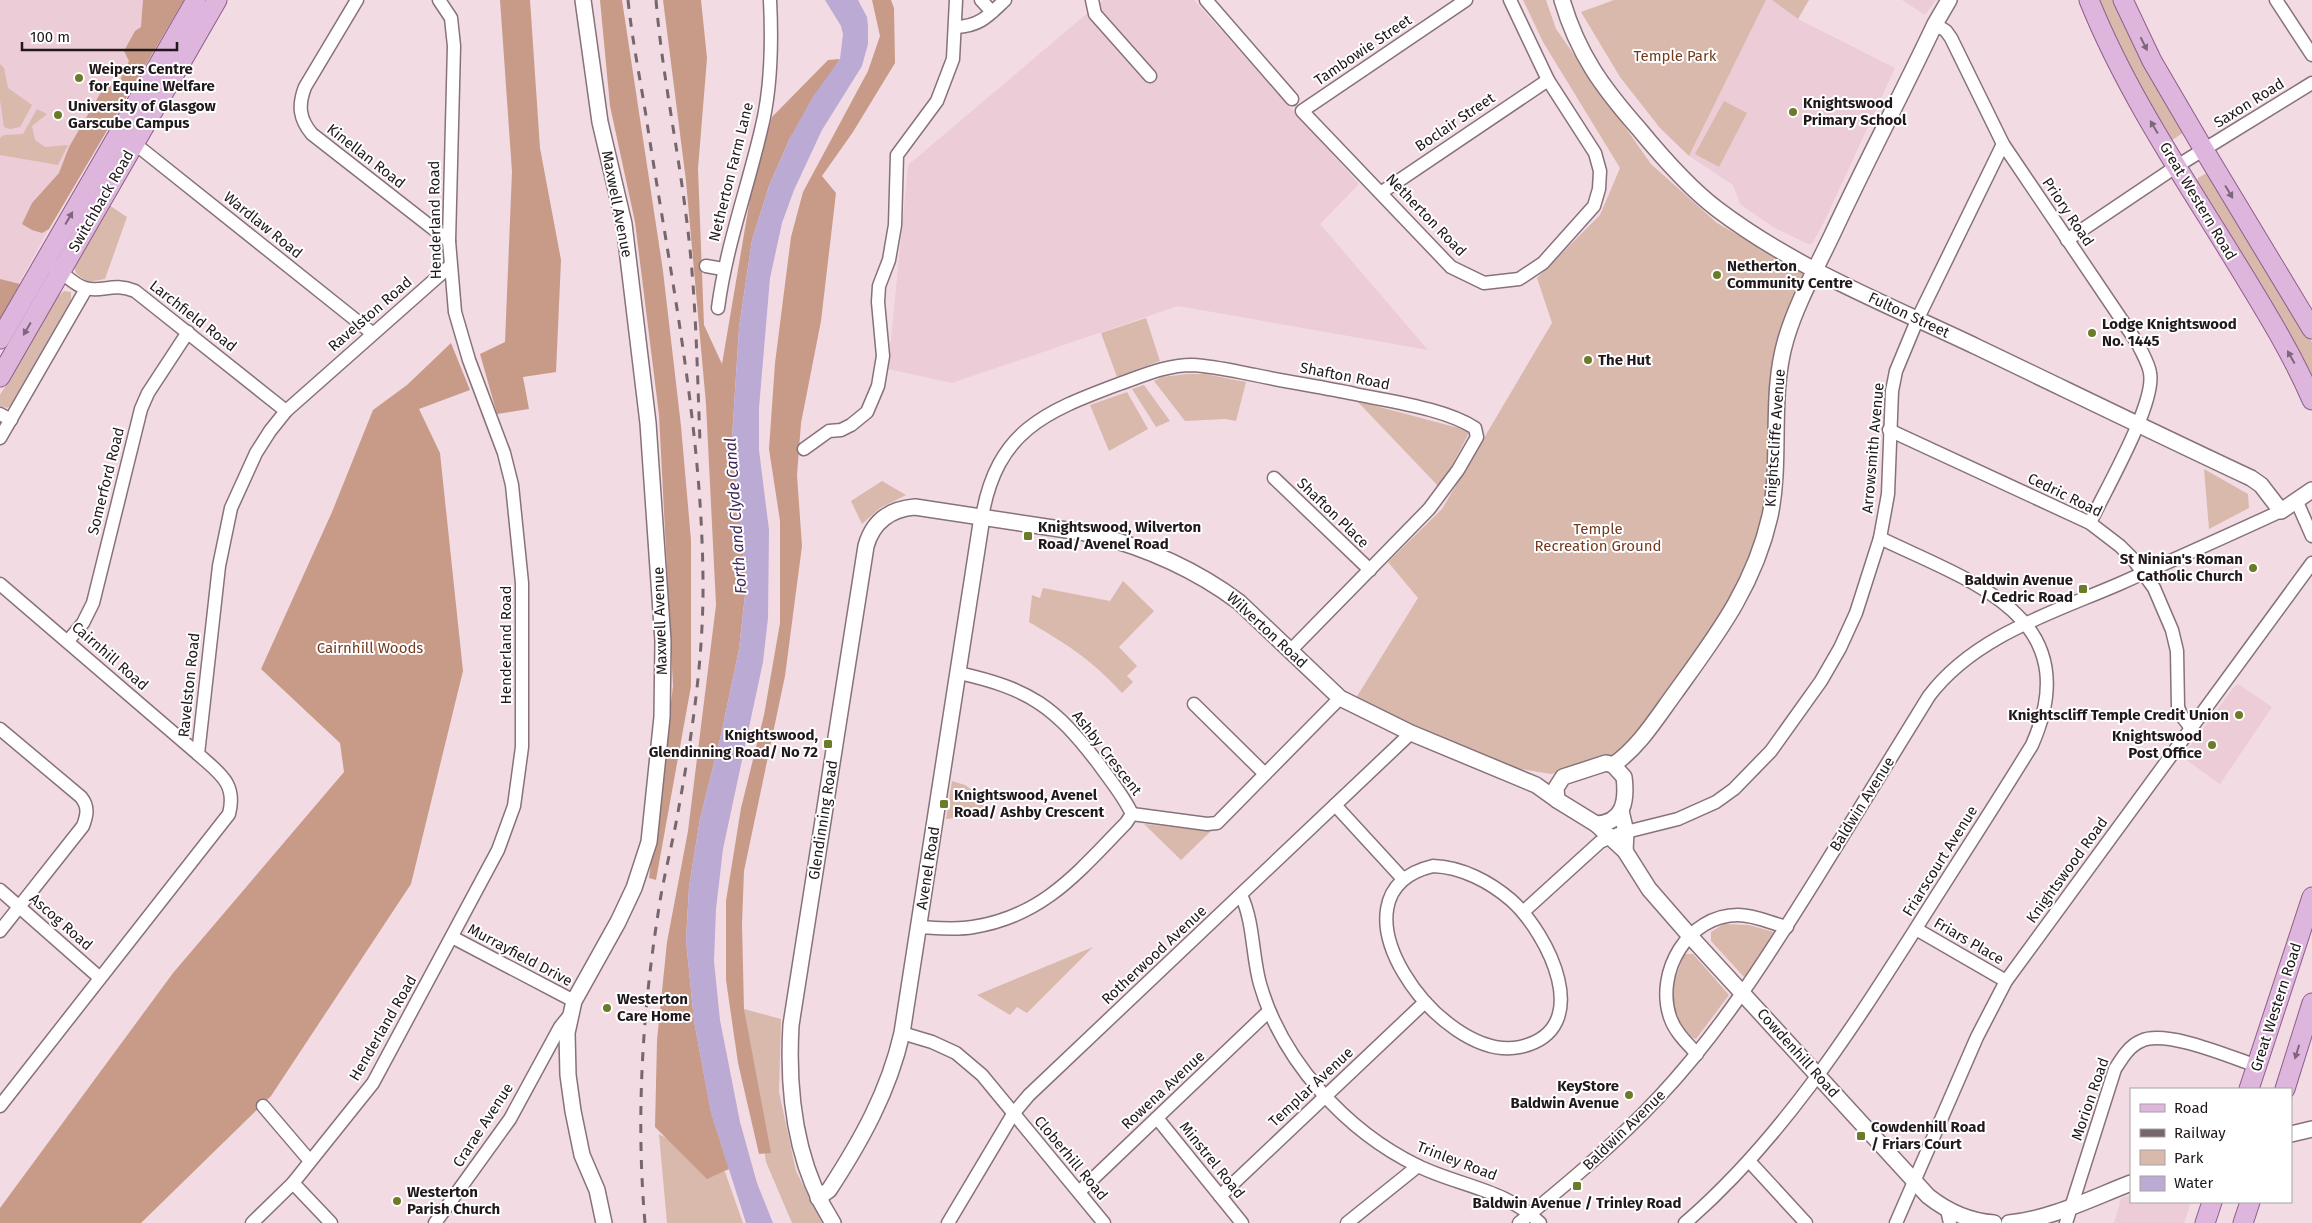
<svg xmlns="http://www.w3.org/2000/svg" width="2312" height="1223" viewBox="0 0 2312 1223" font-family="'Fira Sans',sans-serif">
  <rect width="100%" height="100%" fill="#f3dbe4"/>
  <g fill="#ebccd7">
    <path d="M0,0H183L48,230L0,319Z"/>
    <path d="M1103,0H1194L1359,184L1320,224L1428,350L1178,306L952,383L888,369L908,165Z"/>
    <path d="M1766,0H1772L1798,19L1895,68L1826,218L1812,244H1808L1773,227L1740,204L1733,185L1689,156Z"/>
    <path d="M1902,0H1936L1925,15Z"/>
    <path d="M2238,684L2272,707L2220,784L2182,757L2234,687Z"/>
    <path d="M2131,1195V1202H2191L2184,1223H2114L2121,1198Z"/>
  </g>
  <g fill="#d9b9ab">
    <path d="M1523,0H1546L1556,29L1651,164L1717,223L1806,275L1776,350L1764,518L1730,610L1618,756L1551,774L1504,766L1356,698L1418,598L1388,562L1442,509L1552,323L1537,278L1600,215L1620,168L1543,42Z"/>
    <path d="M1614,0H1766L1689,156L1660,128L1620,77L1581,12Z"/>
    <path d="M1772,0H1809L1798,19Z"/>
    <path d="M2099,0H2115L2184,132L2171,141L2123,59Z"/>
    <path d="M0,64L4,68L8,88L32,105L20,127L10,129L4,127L0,100Z"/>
    <path d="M1724,101L1747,113L1719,167L1695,154Z"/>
    <path d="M37,109L47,114L32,126L35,140L45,147L68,145L58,165L0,155V138L4,135L23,134Z"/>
    <path d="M2205,174H2209L2312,342V383L2197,182L2198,178Z"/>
    <path d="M109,205L127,217L105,279L87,282L76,273L74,267Z"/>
    <path d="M64,291L71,292V300L10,406L7,408L0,406V395L57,297Z"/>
    <path d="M1146,318L1160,361L1117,377L1101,333Z"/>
    <path d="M1187,374H1205L1246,382L1236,421L1225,419L1185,421L1154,381L1162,377Z"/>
    <path d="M1144,385L1170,421L1156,427L1132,389Z"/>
    <path d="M1127,392L1148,429L1109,451L1090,405Z"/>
    <path d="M1357,401L1470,431L1440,488Z"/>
    <path d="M2204,469L2248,494L2249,508L2209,529Z"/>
    <path d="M882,481L906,495L880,508L862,524L851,501Z"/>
    <path d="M1123,581L1154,611L1119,647L1137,666L1127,676L1133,682L1122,693C1092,660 1068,645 1029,622L1032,595L1040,598L1043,588L1110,601Z"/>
    <path d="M952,781L965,785L986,800L984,812L973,816L946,819Z"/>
    <path d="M1144,824L1211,831L1181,860Z"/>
    <path d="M1724,924L1749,925L1774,932L1750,974L1744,977L1711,941V932Z"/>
    <path d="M1093,947L1027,1013L1017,1007L1010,1015L977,995Z"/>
    <path d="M1684,954H1693L1729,995L1696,1039C1679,1034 1671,1004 1673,988C1675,977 1681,965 1684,954Z"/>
    <path d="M744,1009L781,1019L779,1092L796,1171L822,1223H792L766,1162Z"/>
    <path d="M659,1134L725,1172L743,1223H667Z"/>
  </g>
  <g fill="#c89b88">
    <path d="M143,0H184L49,229L42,233L32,230L22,224L32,203L59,173L69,147L104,87L119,82L129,61L124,51L135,31L141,27Z"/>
    <path d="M500,0H530L540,148L561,260L556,372L523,377L529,409L497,414L480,354L505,342L512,172Z"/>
    <path d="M600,0H622L663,271L681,426L691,540V686L656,880L649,878L673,686L659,415L635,222L610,106Z"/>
    <path d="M663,0H701L707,58L698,169L704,325L722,364L752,187L772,117L828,60L840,59L790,138L769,186L752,240L739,328L732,438L746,586L739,649L721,735L700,819L689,887L686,940L694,1021L711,1112L729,1169L707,1179L655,1127L657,1040L667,942L688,831L716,605L706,404L686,181Z"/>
    <path d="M872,0H891L894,8L895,63L853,132L822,176L836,193L821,321L801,423L797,475L802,546L785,676L744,871L742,924L744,1009L771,1153L759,1154L738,1063L726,980V901L741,808L764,715L780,623V521L769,449L775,363L791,237L803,192L868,71L880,36Z"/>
    <path d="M0,279L20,284L0,319Z"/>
    <path d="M451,343L470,390L419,409L440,453L463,671L411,884L271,1096L141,1223H0V1208L173,973L344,772L340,743L261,669L332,512L373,410L407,385Z"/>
  </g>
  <path fill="#bbaad4" d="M825,0H858L867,17L868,26V44L862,66L822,130L794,190L782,223L770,278L759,408V450L769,530L768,618L763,662L723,849L716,909L714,961L720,1020L740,1122L757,1183L773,1223H746L711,1113L694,1021L686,940L689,887L700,819L721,735L739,649L746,586L732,438L739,328L752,240L769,186L790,138L812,98L840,59L843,34L841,26Z"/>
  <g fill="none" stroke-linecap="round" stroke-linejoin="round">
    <g stroke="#87727a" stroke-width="15">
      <g id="minor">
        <path d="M357,0L305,87C298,105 299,119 312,134L449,241"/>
        <path d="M981,0L992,12"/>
        <path d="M1092,0L1095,14L1150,76"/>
        <path d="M1206,0L1292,99"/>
        <path d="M1466,0L1302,111L1451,267L1484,283L1519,279L1543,263L1594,206L1599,189L1600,171L1595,153L1548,80L1510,0"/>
        <path d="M2276,0L2312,55"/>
        <path d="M1935,24L1946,31L1951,38L2003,144L2138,344C2142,353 2149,364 2150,373C2156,404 2104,492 2090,523"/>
        <path d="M956,27C980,26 988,16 1005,0"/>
        <path d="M134,143L372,333"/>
        <path d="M1382,192L1548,80"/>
        <path d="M2067,240L2177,166L2312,83"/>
        <path d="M706,266L723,269"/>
        <path d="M55,268C65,274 74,285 85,288C102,293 113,282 135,291L286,411"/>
        <path d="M718,308C726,247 747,190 761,130C771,91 772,40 770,0"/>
        <path d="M0,414L11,420"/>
        <path d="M1889,430L2090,523L2120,546L2133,559L2154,588L2172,630L2177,651L2178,707L2181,715L2191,728"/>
        <path d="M0,438L86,289"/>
        <path d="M804,449L829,431L841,430L851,425L867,412L878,386L883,356L878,302L879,286L889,260L895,225L897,155L937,101L953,59L956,0"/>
        <path d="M1274,478L1370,570"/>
        <path d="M2297,502L2312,536"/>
        <path d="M982,517C997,431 1044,412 1119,384C1142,376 1166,365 1192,365C1213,366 1234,371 1255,375C1288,382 1322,387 1355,394C1392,402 1443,408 1475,428L1477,437L1458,470L1429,509L1290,651"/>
        <path d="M0,584L198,754"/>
        <path d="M68,641L83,623L93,603L141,409L148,393L188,332"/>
        <path d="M1194,704L1265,774"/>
        <path d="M0,729L81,797C89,807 87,815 83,826L0,931"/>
        <path d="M1335,805L1403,879"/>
        <path d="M1132,814L1207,824L1217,823L1340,698"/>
        <path d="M1433,866C1462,867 1490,882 1511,900C1548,933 1597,1030 1520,1047C1440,1064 1319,893 1433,866Z"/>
        <path d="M0,890L100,978"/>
        <path d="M1241,895C1254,922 1252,956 1260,984C1282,1061 1346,1131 1418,1166C1459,1186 1505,1189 1540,1223"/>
        <path d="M1523,912L1600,842L1618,834L1678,819L1716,802L1734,789L1771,751L1821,681L1840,648L1856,613L1880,538L1888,494L1892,391L1896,371L1918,318L2003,144"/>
        <path d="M919,927C937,928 956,930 973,927C1044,916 1079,871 1126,823L1132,814C1123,795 1110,780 1098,763C1054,706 1030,689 959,673"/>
        <path d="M1916,929L2006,981"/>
        <path d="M452,937L574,1001"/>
        <path d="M902,1033L932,1042L956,1053L982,1075L1104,1223"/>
        <path d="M1697,1054C1686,1042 1675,1032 1670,1017C1655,972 1688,915 1738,915C1755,915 1770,923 1787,927"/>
        <path d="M0,1106L229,814C237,783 219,773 198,754L219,566L231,508L256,453L270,431L286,411L450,266"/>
        <path d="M263,1106L310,1161"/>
        <path d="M1157,1118L1242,1223"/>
        <path d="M1749,1161L1806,1223"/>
        <path d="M293,1183L331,1223"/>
        <path d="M1079,1192L1269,1011"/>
        <path d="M1220,1196L1425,1002"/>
        <path d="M1947,1210L1950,1223"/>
        <path d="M252,1223L293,1183L373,1083L498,850L514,806L522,747V583L512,485L504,453L469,360L455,312L449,241L454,46L451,18L439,0"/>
        <path d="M435,1223L510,1119L560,1027L569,1016"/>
        <path d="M948,1223L1013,1114L1029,1095L1411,733"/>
        <path d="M1347,1223L1418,1166"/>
        <path d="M1519,1223C1568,1183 1616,1143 1659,1097C1721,1031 1770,953 1818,876C1855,816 1892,756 1929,696C1974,636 2052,613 2119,584C2173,560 2227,536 2281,511"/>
        <path d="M1685,1223C1780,1141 1848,1035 1915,930C1954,868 1994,807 2032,745C2089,616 1971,582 1880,538"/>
        <path d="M1896,1223L1977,1037L2006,981L2312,563"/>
        <path d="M2066,1223L2115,1069C2122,1058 2129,1046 2141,1041C2166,1029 2230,1057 2257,1066"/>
      </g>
    </g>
    <g stroke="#87727a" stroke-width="18">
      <g id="tertiary">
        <path d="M583,0L600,122L624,224L648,423L663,641L662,717L649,842L634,888L618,922L574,1001L567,1033L568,1075L573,1111L582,1155L597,1190L604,1223"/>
        <path d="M1562,0C1578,54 1602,87 1639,129C1662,157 1688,187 1717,209C1796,269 1889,305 1977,347C2069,391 2159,435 2251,478L2261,485L2281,511L2312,490"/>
        <path d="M1606,763L1613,765L1624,777C1627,800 1624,823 1596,824L1557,800L1556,788L1563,777Z"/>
        <path d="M1613,765C1639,747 1656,719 1675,693C1716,636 1754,587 1770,516C1782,458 1769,396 1786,339C1797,302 1817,267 1833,233C1866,162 1902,94 1935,24L1949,0"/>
        <path d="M1621,811L1626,832L1625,851"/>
        <path d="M1596,824L1625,851L1649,889L1690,936L1928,1196C1948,1212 1968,1221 1994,1223"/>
        <path d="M2291,1134L2312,1129"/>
        <path d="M818,1198L829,1190C861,1141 889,1091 902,1033L982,517"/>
        <path d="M833,1223C795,1164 787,1094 791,1025L866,546C873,521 890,509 915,507L1093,534C1147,548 1195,569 1239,602L1340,698L1411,733L1536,785L1557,800"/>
        <path d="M2009,1223C2051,1219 2092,1198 2131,1183"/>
      </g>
    </g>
    <g stroke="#8d5e8a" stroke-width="21">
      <g id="primary">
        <path d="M2089,0C2128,97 2189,185 2243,274C2268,315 2293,356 2312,400"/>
        <path d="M2123,0L2152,61L2204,150L2312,329"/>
        <path d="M0,339L196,0"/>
        <path d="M0,377L217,0"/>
        <path d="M2249,1089L2312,897"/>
        <path d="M2285,1089L2312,1003"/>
        <path d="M2205,1223L2212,1202"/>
        <path d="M2243,1223L2250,1202"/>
      </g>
    </g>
    <use href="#minor" stroke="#fff" stroke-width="12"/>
    <use href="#tertiary" stroke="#fff" stroke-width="15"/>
    <use href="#primary" stroke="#deb5dd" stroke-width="19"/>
    <g stroke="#76676d" stroke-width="3" stroke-dasharray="9 9" stroke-linecap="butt">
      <path d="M628,0C632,39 640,78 646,116C670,274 704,435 703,596C702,672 690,748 676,823C670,854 662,884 658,914C642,1016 636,1120 645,1223"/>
      <path d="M656,0C662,72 677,143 686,215C696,290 697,366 700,442"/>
    </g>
  </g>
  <defs><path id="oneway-solid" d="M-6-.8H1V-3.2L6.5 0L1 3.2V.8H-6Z" transform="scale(1.25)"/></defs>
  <g fill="#7f667c">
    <use href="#oneway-solid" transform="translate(2144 44) rotate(63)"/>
    <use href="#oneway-solid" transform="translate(2154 127) rotate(-121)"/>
    <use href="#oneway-solid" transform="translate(2229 192) rotate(59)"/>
    <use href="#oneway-solid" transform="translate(69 218) rotate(-60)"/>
    <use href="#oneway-solid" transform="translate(27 329) rotate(120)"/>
    <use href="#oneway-solid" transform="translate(2291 357) rotate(-119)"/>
    <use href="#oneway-solid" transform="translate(2297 1052) rotate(107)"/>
  </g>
  <g fill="#6b7b2a" stroke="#fff" stroke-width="2">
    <circle cx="79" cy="78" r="5"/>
    <circle cx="1793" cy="112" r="5"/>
    <circle cx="58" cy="115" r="5"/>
    <circle cx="1717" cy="275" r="5"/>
    <circle cx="2092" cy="333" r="5"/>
    <circle cx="1588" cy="360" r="5"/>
    <rect x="1023" y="531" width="10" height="10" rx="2.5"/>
    <circle cx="2253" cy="568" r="5"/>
    <rect x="2078" y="584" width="10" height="10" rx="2.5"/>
    <circle cx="2239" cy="715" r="5"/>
    <rect x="823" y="739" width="10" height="10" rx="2.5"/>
    <circle cx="2212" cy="745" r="5"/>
    <rect x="939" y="799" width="10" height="10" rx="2.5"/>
    <circle cx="607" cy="1008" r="5"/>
    <circle cx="1629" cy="1095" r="5"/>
    <rect x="1856" y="1131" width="10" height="10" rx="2.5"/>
    <rect x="1572" y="1181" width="10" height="10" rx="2.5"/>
    <circle cx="397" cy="1201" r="5"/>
  </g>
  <g text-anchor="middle" stroke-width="4" stroke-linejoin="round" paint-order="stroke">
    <g font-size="15" fill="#20181b" stroke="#fff">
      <text transform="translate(1363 50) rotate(-34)" y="5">Tambowie Street</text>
      <text transform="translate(2249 103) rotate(-32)" y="5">Saxon Road</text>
      <text transform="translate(1455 122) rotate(-34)" y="5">Boclair Street</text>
      <text transform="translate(366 156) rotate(38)" y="5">Kinellan Road</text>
      <text transform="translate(731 172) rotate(-76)" y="5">Netherton Farm Lane</text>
      <text transform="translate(101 201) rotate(-60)" y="5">Switchback Road</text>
      <text transform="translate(2198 201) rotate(59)" y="5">Great Western Road</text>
      <text transform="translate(617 204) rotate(79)" y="5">Maxwell Avenue</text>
      <text transform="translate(2068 212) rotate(56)" y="5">Priory Road</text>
      <text transform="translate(1426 215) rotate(46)" y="5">Netherton Road</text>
      <text transform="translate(435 220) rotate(-91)" y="5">Henderland Road</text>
      <text transform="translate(263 225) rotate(39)" y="5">Wardlaw Road</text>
      <text transform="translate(370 314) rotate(-41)" y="5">Ravelston Road</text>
      <text transform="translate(1909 315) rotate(25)" y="5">Fulton Street</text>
      <text transform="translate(193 316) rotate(38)" y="5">Larchfield Road</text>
      <text transform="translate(1345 376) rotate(11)" y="5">Shafton Road</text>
      <text transform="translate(1775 438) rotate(-86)" y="5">Knightscliffe Avenue</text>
      <text transform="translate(1873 448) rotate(-85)" y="5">Arrowsmith Avenue</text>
      <text transform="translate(106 481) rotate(-76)" y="5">Somerford Road</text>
      <text transform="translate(2065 495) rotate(26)" y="5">Cedric Road</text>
      <text transform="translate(1333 513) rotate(44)" y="5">Shafton Place</text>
      <text transform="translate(660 621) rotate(-92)" y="5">Maxwell Avenue</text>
      <text transform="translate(1267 630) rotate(43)" y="5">Wilverton Road</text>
      <text transform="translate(506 645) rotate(-90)" y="5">Henderland Road</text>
      <text transform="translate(110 656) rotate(41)" y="5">Cairnhill Road</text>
      <text transform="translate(189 685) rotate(-84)" y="5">Ravelston Road</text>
      <text transform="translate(1107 753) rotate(52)" y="5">Ashby Crescent</text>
      <text transform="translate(1862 804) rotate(-58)" y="5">Baldwin Avenue</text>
      <text transform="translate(823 820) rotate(-81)" y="5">Glendinning Road</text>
      <text transform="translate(1940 861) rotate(-58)" y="5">Friarscourt Avenue</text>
      <text transform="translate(928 868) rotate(-81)" y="5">Avenel Road</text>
      <text transform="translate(2067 870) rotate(-54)" y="5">Knightswood Road</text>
      <text transform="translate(61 922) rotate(41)" y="5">Ascog Road</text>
      <text transform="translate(1969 941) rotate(30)" y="5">Friars Place</text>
      <text transform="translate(520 955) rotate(28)" y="5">Murrayfield Drive</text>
      <text transform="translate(1154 955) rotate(-43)" y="5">Rotherwood Avenue</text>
      <text transform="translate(2276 1007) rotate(-72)" y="5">Great Western Road</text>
      <text transform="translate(383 1028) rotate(-60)" y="5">Henderland Road</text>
      <text transform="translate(1798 1053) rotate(48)" y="5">Cowdenhill Road</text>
      <text transform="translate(1311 1087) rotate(-43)" y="5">Templar Avenue</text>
      <text transform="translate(1163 1090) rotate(-43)" y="5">Rowena Avenue</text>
      <text transform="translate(2090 1099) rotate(-71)" y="5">Morion Road</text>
      <text transform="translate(483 1125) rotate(-57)" y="5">Crarae Avenue</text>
      <text transform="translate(1624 1130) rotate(-44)" y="5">Baldwin Avenue</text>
      <text transform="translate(1071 1158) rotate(50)" y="5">Cloberhill Road</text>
      <text transform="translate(1212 1160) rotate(51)" y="5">Minstrel Road</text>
      <text transform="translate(1457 1161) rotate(21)" y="5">Trinley Road</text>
    </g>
    <g font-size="15" fill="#73391e" stroke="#fff">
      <text x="1675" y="61">Temple Park</text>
      <text x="1598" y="534">Temple<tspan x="1598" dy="17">Recreation Ground</tspan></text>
      <text x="370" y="653">Cairnhill Woods</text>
    </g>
    <g font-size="15" font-weight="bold" fill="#20181b" stroke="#fff" text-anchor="start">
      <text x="89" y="74">Weipers Centre<tspan x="89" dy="17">for Equine Welfare</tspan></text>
      <text x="1803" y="108">Knightswood<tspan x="1803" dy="17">Primary School</tspan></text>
      <text x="68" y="111">University of Glasgow<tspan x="68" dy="17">Garscube Campus</tspan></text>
      <text x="1727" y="271">Netherton<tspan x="1727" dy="17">Community Centre</tspan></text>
      <text x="2102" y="329">Lodge Knightswood<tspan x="2102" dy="17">No. 1445</tspan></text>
      <text x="1598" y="365">The Hut</text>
      <text x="1038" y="532">Knightswood, Wilverton<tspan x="1038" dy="17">Road/ Avenel Road</tspan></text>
      <text x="2243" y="564" text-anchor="end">St Ninian's Roman<tspan x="2243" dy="17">Catholic Church</tspan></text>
      <text x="2073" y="585" text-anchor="end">Baldwin Avenue<tspan x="2073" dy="17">/ Cedric Road</tspan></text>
      <text x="2229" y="720" text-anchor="end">Knightscliff Temple Credit Union</text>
      <text x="818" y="740" text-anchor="end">Knightswood,<tspan x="818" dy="17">Glendinning Road/ No 72</tspan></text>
      <text x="2202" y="741" text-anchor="end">Knightswood<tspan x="2202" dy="17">Post Office</tspan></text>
      <text x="954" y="800">Knightswood, Avenel<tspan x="954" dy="17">Road/ Ashby Crescent</tspan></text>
      <text x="617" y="1004">Westerton<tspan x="617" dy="17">Care Home</tspan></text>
      <text x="1619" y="1091" text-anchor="end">KeyStore<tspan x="1619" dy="17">Baldwin Avenue</tspan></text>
      <text x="1871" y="1132">Cowdenhill Road<tspan x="1871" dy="17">/ Friars Court</tspan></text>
      <text x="407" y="1197">Westerton<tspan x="407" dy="17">Parish Church</tspan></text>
      <text x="1577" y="1208" text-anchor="middle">Baldwin Avenue / Trinley Road</text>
    </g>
    <g font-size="16" font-style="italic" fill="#40285c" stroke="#fff">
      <text transform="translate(735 516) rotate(-94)" y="6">Forth and Clyde Canal</text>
    </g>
  </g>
  <rect x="2130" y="1088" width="162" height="115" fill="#ffffff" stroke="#a6a3a4"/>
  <rect x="2140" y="1104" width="25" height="8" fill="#deb5dd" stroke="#a6a3a4"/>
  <text x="2174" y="1113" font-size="15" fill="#20181b">Road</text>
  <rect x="2140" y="1129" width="25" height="8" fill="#76676d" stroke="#a6a3a4"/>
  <text x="2174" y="1138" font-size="15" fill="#20181b">Railway</text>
  <rect x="2140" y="1150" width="25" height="15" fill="#d9b9ab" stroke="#a6a3a4"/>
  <text x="2174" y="1163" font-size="15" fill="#20181b">Park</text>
  <rect x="2140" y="1176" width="25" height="15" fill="#bbaad4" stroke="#a6a3a4"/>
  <text x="2174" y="1188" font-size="15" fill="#20181b">Water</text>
  <path d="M22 42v8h155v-8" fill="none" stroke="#20181b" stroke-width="2.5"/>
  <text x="30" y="42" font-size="15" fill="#20181b" stroke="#ffffff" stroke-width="4" paint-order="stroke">100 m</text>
</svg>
